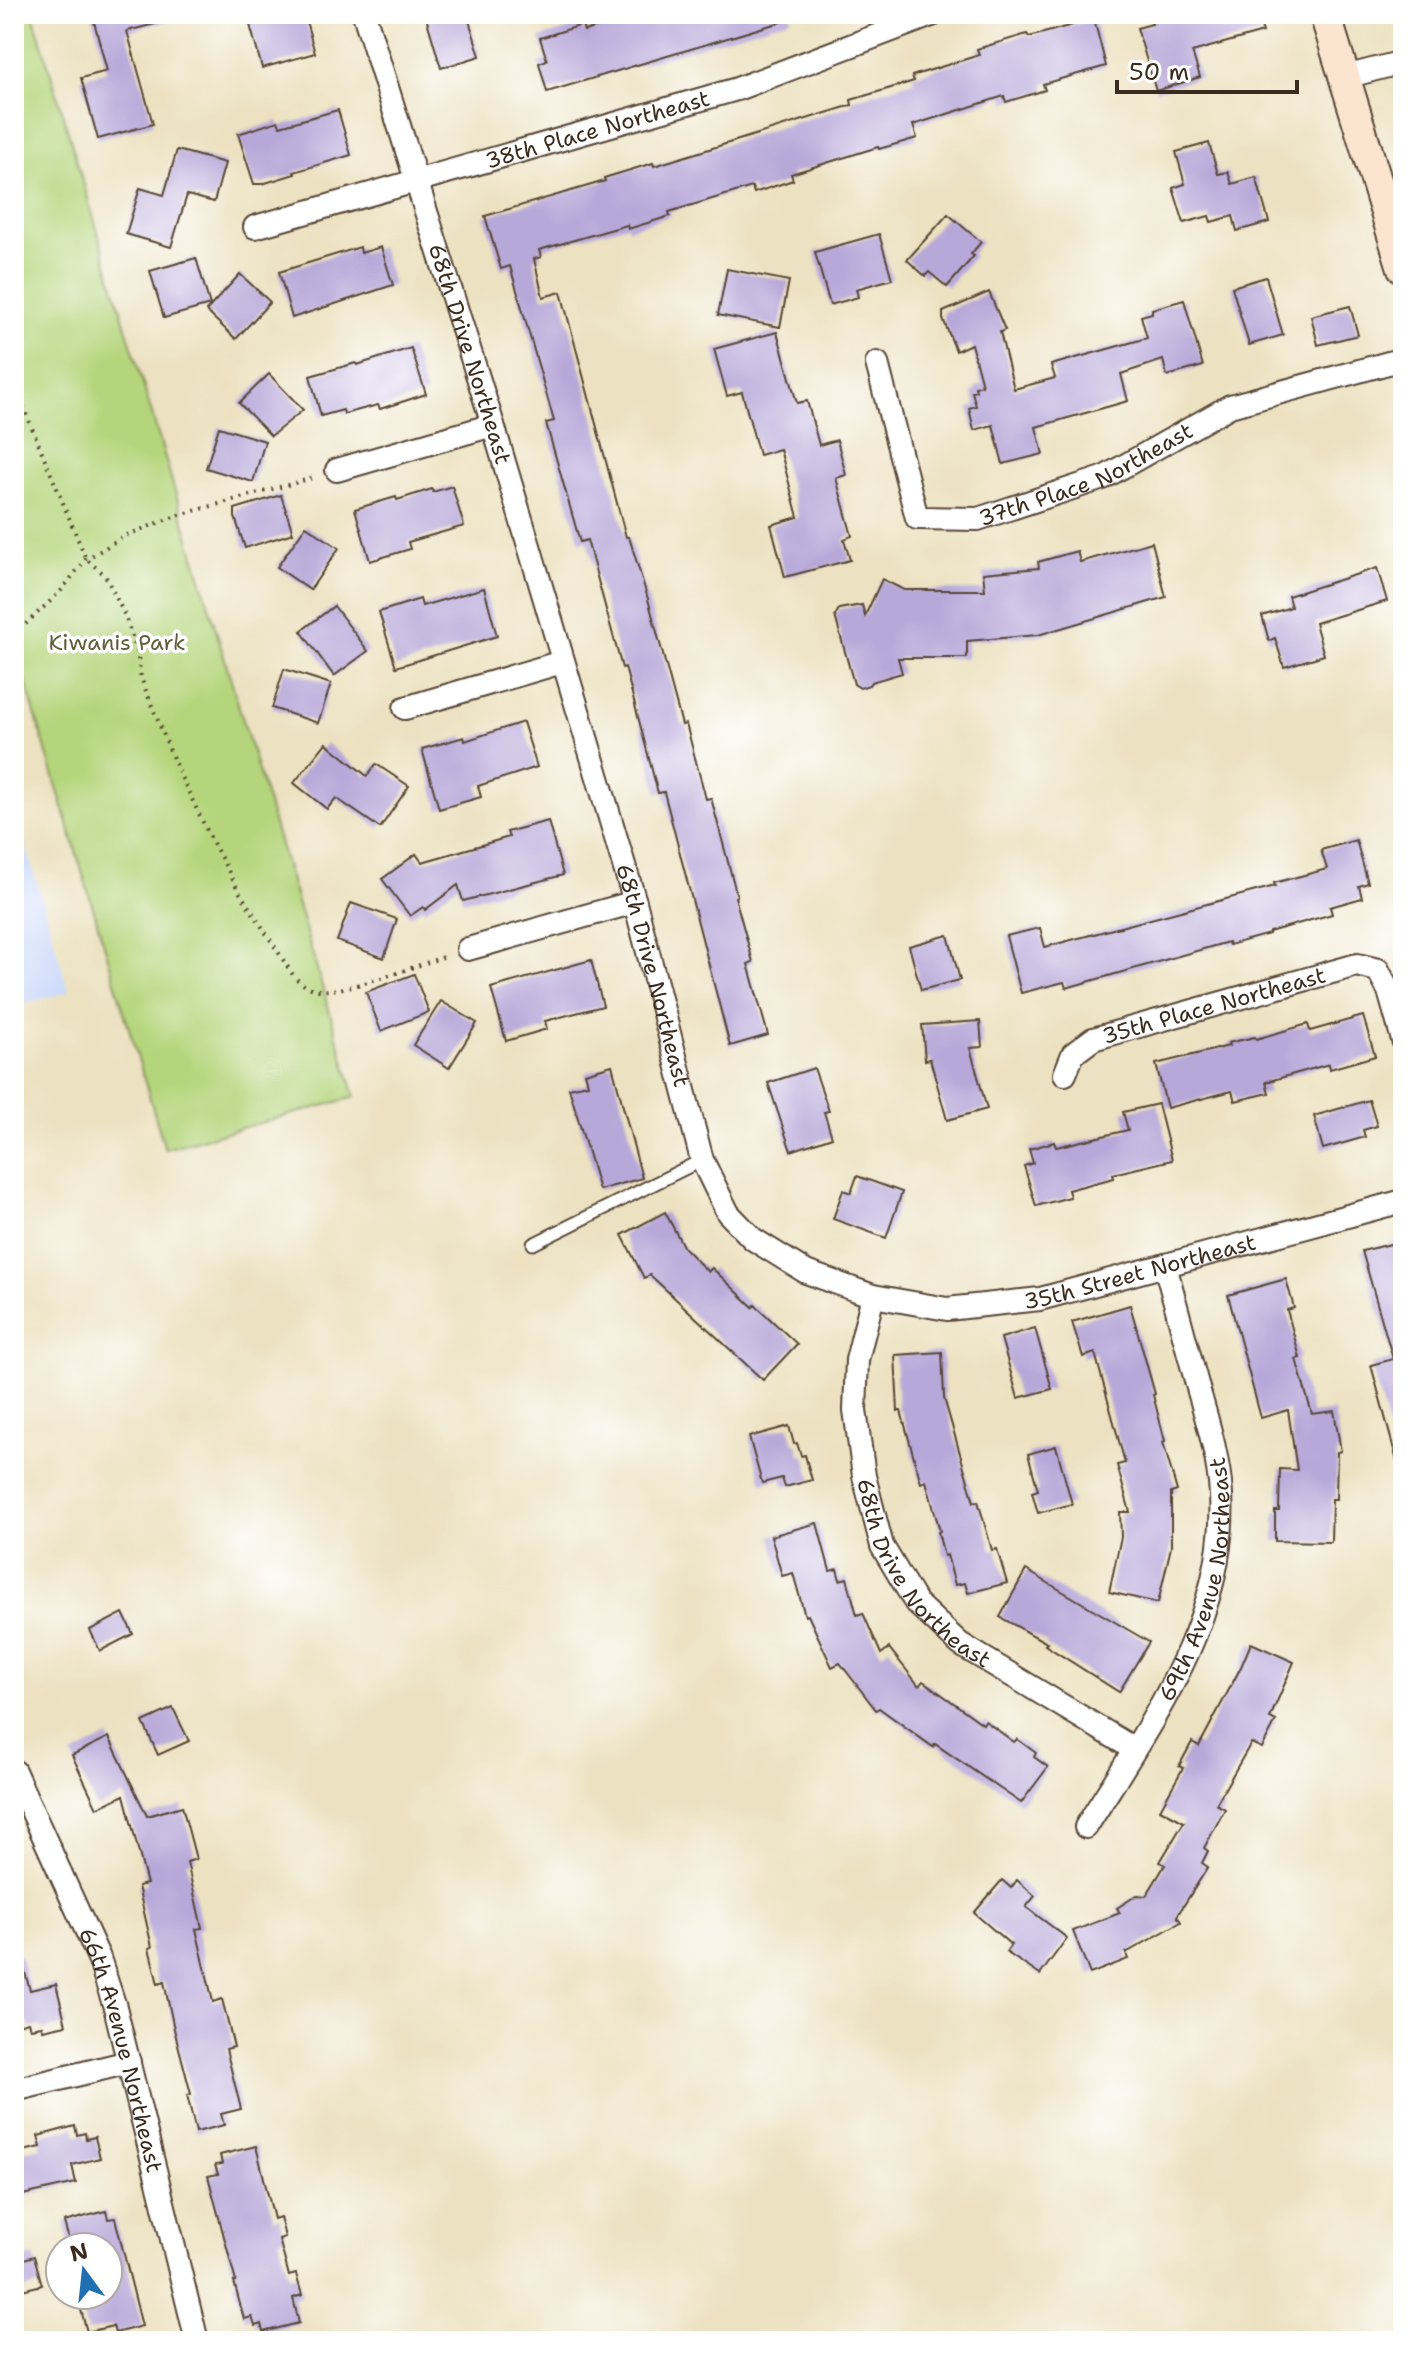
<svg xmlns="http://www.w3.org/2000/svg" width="1417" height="2355" viewBox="0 0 1417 2355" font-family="'Shantell Sans',sans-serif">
  <rect width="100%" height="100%" fill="#fff"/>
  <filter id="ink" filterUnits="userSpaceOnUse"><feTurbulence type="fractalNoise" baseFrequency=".0125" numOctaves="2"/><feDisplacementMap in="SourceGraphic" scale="16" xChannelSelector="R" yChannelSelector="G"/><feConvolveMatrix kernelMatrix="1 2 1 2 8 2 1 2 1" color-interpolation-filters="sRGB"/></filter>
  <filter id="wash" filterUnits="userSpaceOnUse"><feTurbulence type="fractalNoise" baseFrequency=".006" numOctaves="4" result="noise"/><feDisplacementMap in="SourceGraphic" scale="32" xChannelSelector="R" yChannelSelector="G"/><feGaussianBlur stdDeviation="1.8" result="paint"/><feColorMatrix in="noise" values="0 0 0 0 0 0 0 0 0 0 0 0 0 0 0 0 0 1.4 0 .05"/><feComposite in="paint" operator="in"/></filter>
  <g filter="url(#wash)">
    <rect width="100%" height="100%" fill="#ece1c0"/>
    <path fill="#cedafa" d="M14,806L69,992L14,1006Z"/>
    <path fill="#b5d57c" stroke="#78804d" stroke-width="2" d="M14,14H33L355,1097L165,1149L14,643Z"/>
    <g id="blocks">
      <g fill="#b8a8d9">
        <path d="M92,14H166L167,21L127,31L153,124L98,139L81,78L107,71Z"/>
        <path d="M247,14H304L315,53L262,68Z"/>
        <path d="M425,14H467L480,56L441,68Z"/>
        <path d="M644,14H790L791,19L547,92L539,63L547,60L540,38L582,25L584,31Z"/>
        <path d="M1149,14H1257L1263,32L1192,52L1200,77L1156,91L1137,28L1152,24Z"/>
        <path d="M1094,19L1106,66L1043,84L1045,90L1006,102L1004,96L913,125L917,138L879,149L878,147L791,174L793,180L754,193L752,187L669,212L670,216L628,229L627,225L539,250L541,257L534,259L543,297L561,292L626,537H629L648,599L682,725L686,724L706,799L711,798L737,896L735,897L753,962L748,964L768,1035L730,1046L664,792L658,793L625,667L622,668L587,540L580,542L546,423L554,421L510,266L501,269L485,216L605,181L604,178L653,163L654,166L852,105L851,100L914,81L912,76L979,55L977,49L1027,34L1029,37Z"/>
        <path d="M338,110L351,155L294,172L295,174L262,184H254L238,134L278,121L280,126Z"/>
        <path d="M1209,143L1218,174L1228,172L1232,184L1256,177L1269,222L1237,231L1233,216L1211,222L1209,216L1184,223L1173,188L1185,184L1176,152Z"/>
        <path d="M177,150L225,163L214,202L187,195L171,247L126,234L140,188L164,195Z"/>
        <path d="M948,214L981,242L971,254L974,256L947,287L929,272L925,276L907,260Z"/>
        <path d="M879,234L892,279L856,289L858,297L830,305L815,252Z"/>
        <path d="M360,247L361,253L381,247L393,285L292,318L279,272Z"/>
        <path d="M196,258L210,305L164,318L150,271Z"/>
        <path d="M727,269L789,281L780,327L718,315Z"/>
        <path d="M240,274L270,302L236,339L206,311Z"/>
        <path d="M1266,277L1283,335L1249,345L1232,287Z"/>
        <path d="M989,292L1005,330L1000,332L1014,389L1055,378L1051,365L1147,338L1141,316L1152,313V309L1184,300L1203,366L1167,376L1163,360L1121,374L1128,401L1036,427L1043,454L1003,464L993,425L974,430L969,408L976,406L972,392L976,391L975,387L982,385L971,344L956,351L943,319V312Z"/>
        <path d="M1350,306L1358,335L1318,345L1311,316Z"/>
        <path d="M777,332L797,403L807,401L819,445L837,440L846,475L836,478L852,536L844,539L850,560L785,577L771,525L798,517L780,449L759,455L742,392L727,396L714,349Z"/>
        <path d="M411,348L426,394L380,409L378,405L344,414L343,410L321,416L310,376L356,363L357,365Z"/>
        <path d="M269,374L303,410L271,436L239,403Z"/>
        <path d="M219,427L265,441L253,482L206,468Z"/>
        <path d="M452,486L464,526L408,542L410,549L370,561L355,509L396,497L397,500L432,489L433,492Z"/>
        <path d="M281,495L293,533L245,548L235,517V509Z"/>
        <path d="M306,526L339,548L310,590L277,567Z"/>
        <path d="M1152,542L1166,597L1038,635L967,641V658H898L902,673L871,682L869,685L860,688L854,684L835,616L839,609L862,605L865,616L882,579L904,590H985L983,573L1039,568L1038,562L1077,551L1080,562Z"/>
        <path d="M1377,568L1387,601L1315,623L1324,655L1284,667L1275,638L1269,641L1262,616L1291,607L1288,596Z"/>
        <path d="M484,588L497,636L396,667L379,612L420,599L422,606Z"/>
        <path d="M334,606L368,651L334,676L301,631Z"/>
        <path d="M284,669L331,684L318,723L272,708Z"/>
        <path d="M523,722L537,767L478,786L481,797L439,809L422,749L464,737L465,741Z"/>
        <path d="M326,743L367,776L376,764L409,786L380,828L336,798L327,809L294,783Z"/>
        <path d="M548,821L563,875L463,901L458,885L425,910L423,907L410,916L382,879L416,854L422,862L509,837L507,832Z"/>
        <path d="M1356,840L1368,883L1359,886L1362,898L1330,907L1332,914L1269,932V934L1229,945L1228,942L1066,988L1064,982L1021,993L1006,936L1040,928L1045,947L1275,886L1274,883L1327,869L1321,850Z"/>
        <path d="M351,903L397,919L384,958L337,941Z"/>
        <path d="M948,935L960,980L921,990L909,946Z"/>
        <path d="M591,960L603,1006L545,1021L547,1029L506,1041L491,988Z"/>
        <path d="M414,974L429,1012L381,1031L366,992Z"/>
        <path d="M441,1001L477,1023L449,1068L413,1045Z"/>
        <path d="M1363,1016L1375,1056L1330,1069L1329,1064L1266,1082L1269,1093L1235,1101L1232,1091L1167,1108L1156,1064L1229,1046L1228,1043L1255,1037L1256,1039L1308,1024L1310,1031Z"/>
        <path d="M980,1021L982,1047L970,1048L987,1109L947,1120L930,1059L925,1060L922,1025Z"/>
        <path d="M612,1065L642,1178L599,1190L569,1088L588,1084L585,1073Z"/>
        <path d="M814,1068L829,1111L824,1112L832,1137L791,1151L768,1083Z"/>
        <path d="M1369,1100L1377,1126L1363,1130L1365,1137L1323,1149L1314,1116Z"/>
        <path d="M1158,1104L1172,1160L1113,1174L1114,1178L1068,1190L1070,1197L1036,1206L1024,1166L1033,1163L1029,1149L1054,1142L1056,1147L1128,1130L1123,1112Z"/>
        <path d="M857,1176L902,1192L886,1238L833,1219L843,1190L851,1193Z"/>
        <path d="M665,1212L684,1248L708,1272L712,1268L753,1307L755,1305L797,1344L763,1380L650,1275L644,1278L622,1235Z"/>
        <path d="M1403,1241V1460L1397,1461L1371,1365L1393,1359L1362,1251Z"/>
        <path d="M1286,1279L1294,1308L1287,1310L1300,1358L1296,1359L1312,1414L1334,1411L1341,1451L1337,1452L1336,1499H1332L1331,1542L1275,1541V1511H1279L1280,1469L1297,1470L1288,1410L1261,1418L1228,1295Z"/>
        <path d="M1130,1305L1155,1394L1153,1395L1165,1441L1163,1442L1177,1491L1171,1493V1547L1158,1603L1109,1592L1121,1537L1120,1512H1130L1117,1465L1125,1463L1095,1353L1083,1357L1072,1322Z"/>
        <path d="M1035,1328L1052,1389L1018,1398L1001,1338Z"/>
        <path d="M942,1352L944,1398L974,1502L978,1501L992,1550L997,1549L1007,1583L968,1593L965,1583L955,1585L947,1555L944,1556L938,1532L940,1531L926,1481L921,1483L901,1411H898L895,1355Z"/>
        <path d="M789,1426L794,1444L797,1443L801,1456L805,1455L812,1480L785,1487L782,1478L762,1483L749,1437Z"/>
        <path d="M1056,1446L1072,1504L1038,1513L1032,1492L1038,1490L1028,1454Z"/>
        <path d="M817,1523L830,1571L837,1569L840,1580L847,1578L857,1615L863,1613L881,1654L889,1648L919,1686L923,1681L983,1724L985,1721L1014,1742L1017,1739L1036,1753L1034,1757L1048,1767L1021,1803L935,1744L933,1747L879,1708L876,1710L840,1663L832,1667L808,1615L805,1616L793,1573L782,1576L771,1536Z"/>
        <path d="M1026,1570L1149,1642L1119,1692L1045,1645L1047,1643L1000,1617Z"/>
        <path d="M123,1613L133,1634L100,1651L90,1630Z"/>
        <path d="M1251,1643L1294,1662L1270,1718L1276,1721L1262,1748L1251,1743L1216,1804L1225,1809L1204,1848L1208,1851L1202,1863L1208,1867L1177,1916L1181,1922L1126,1953L1128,1959L1090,1974L1073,1931L1120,1913L1117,1908L1137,1895L1146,1896L1165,1865L1160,1862L1184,1822L1160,1809L1183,1768L1179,1766L1192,1742L1199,1746L1241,1667Z"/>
        <path d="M173,1708L189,1741L158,1755L143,1722Z"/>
        <path d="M109,1737L147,1816L182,1806L196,1859L187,1862L202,1928L196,1929L213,2002L222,1999L234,2047L226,2049L241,2109L221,2114L224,2125L196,2132L187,2095L191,2094L174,2029L164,1982L158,1984L149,1948L152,1947L138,1886L147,1884L124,1795L97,1808L72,1755Z"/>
        <path d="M1002,1880L1011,1888L1017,1880L1035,1896L1026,1907L1067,1938L1040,1975L1006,1952L1011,1945L974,1913Z"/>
        <path d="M20,1955L30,1990L56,1984L66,2025L43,2030L42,2026L30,2028L28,2022L14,2026V1956Z"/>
        <path d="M75,2126L77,2135L85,2133L86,2139L95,2137L100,2158L72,2165L76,2183L14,2197V2153L41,2147L38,2136Z"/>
        <path d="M256,2146L274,2219L280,2217L285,2237L279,2239L289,2276L296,2274L302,2295L293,2298L299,2323L263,2332L261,2324L255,2326L252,2317L244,2319L234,2282H236L208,2176L218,2174L215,2165L222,2164L220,2155Z"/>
        <path d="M106,2211L108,2219L115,2218L142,2326L115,2333L113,2326L87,2332L77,2295H108V2247H71L64,2222Z"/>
        <path d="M34,2256L42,2285L14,2292V2262Z"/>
      </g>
    </g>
  </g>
  <g filter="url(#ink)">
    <use href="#blocks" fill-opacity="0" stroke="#564536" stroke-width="2"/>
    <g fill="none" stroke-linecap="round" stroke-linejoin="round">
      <g stroke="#564536" stroke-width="15">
        <path id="lane" d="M533,1244L702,1160"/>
      </g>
      <g stroke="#564536" stroke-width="26">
        <g id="street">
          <path id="s1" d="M364,14L493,425L635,902L702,1160L728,1213L753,1239L806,1272L873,1296L857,1360L855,1410L864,1476L882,1546L916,1603L960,1644L1134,1749"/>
          <path d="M1345,77L1403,62"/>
          <path id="s2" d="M255,227L737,89L934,14"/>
          <path id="s3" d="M877,363L917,518L978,519L1103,478L1230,406L1403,359"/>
          <path d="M337,470L493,425"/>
          <path d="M405,708L562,662"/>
          <path d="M468,949L635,902"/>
          <path id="s4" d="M1065,1074L1073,1054L1093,1039L1357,965L1378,970L1389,991L1403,1040"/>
          <path id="s5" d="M873,1296L947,1309L1040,1299L1403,1201"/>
          <path id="s6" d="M14,1771L99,1958L115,2007L197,2341"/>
          <path id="s7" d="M1086,1827C1148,1727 1228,1619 1221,1495C1219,1459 1208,1423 1198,1388C1187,1347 1176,1306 1165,1265"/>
          <path d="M14,2090L129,2062"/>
        </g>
      </g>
      <g stroke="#564536" stroke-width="34">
        <path id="secondary" d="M1325,14L1403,268"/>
      </g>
      <g stroke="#564536" stroke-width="4" stroke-dasharray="2 6" stroke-linecap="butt">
        <path d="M14,384L86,559L105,575L125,616L137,651L141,678L176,766L212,841L240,893L293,975C301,984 307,988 319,990C345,994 418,965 446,956"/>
        <path d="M14,635L60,592L86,559L127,535L176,516L316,477"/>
      </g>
      <use href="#lane" stroke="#fff" stroke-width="11"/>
      <use href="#street" stroke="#fff" stroke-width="22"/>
      <use href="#secondary" stroke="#fce5d0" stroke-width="30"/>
    </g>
  </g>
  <g text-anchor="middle" stroke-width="7" stroke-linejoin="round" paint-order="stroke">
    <g font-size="22" fill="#3b2a1e" stroke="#fff">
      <text dy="8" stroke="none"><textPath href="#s2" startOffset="356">38th Place Northeast</textPath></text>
      <text dy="8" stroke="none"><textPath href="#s1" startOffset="356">68th Drive Northeast</textPath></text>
      <text dy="8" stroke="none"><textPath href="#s3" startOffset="338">37th Place Northeast</textPath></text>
      <text dy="8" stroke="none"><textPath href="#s1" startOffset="1004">68th Drive Northeast</textPath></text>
      <text dy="8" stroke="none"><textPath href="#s4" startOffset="172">35th Place Northeast</textPath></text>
      <text dy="8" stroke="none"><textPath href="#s5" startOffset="272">35th Street Northeast</textPath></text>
      <text dy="8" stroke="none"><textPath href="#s1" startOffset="1724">68th Drive Northeast</textPath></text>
      <text dy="8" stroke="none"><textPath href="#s7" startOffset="276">69th Avenue Northeast</textPath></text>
      <text dy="8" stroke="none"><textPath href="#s6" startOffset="300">66th Avenue Northeast</textPath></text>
    </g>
    <g font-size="22" fill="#605d3a" stroke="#fff">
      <text x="117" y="650">Kiwanis Park</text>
    </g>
  </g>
  <rect width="1417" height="2355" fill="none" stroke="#fff" stroke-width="48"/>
  <g transform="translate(84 2271) rotate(345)"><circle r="38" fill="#ffffff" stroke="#b1aaa5" stroke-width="2"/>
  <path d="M0-6L14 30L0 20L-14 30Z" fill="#1f6fb2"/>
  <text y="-12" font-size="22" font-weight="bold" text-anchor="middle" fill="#3b2a1e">N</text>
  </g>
  <path d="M1117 80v12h180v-12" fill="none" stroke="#3b2a1e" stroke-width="4"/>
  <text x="1129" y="80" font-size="24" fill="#3b2a1e" stroke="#ffffff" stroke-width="6" paint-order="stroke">50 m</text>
</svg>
